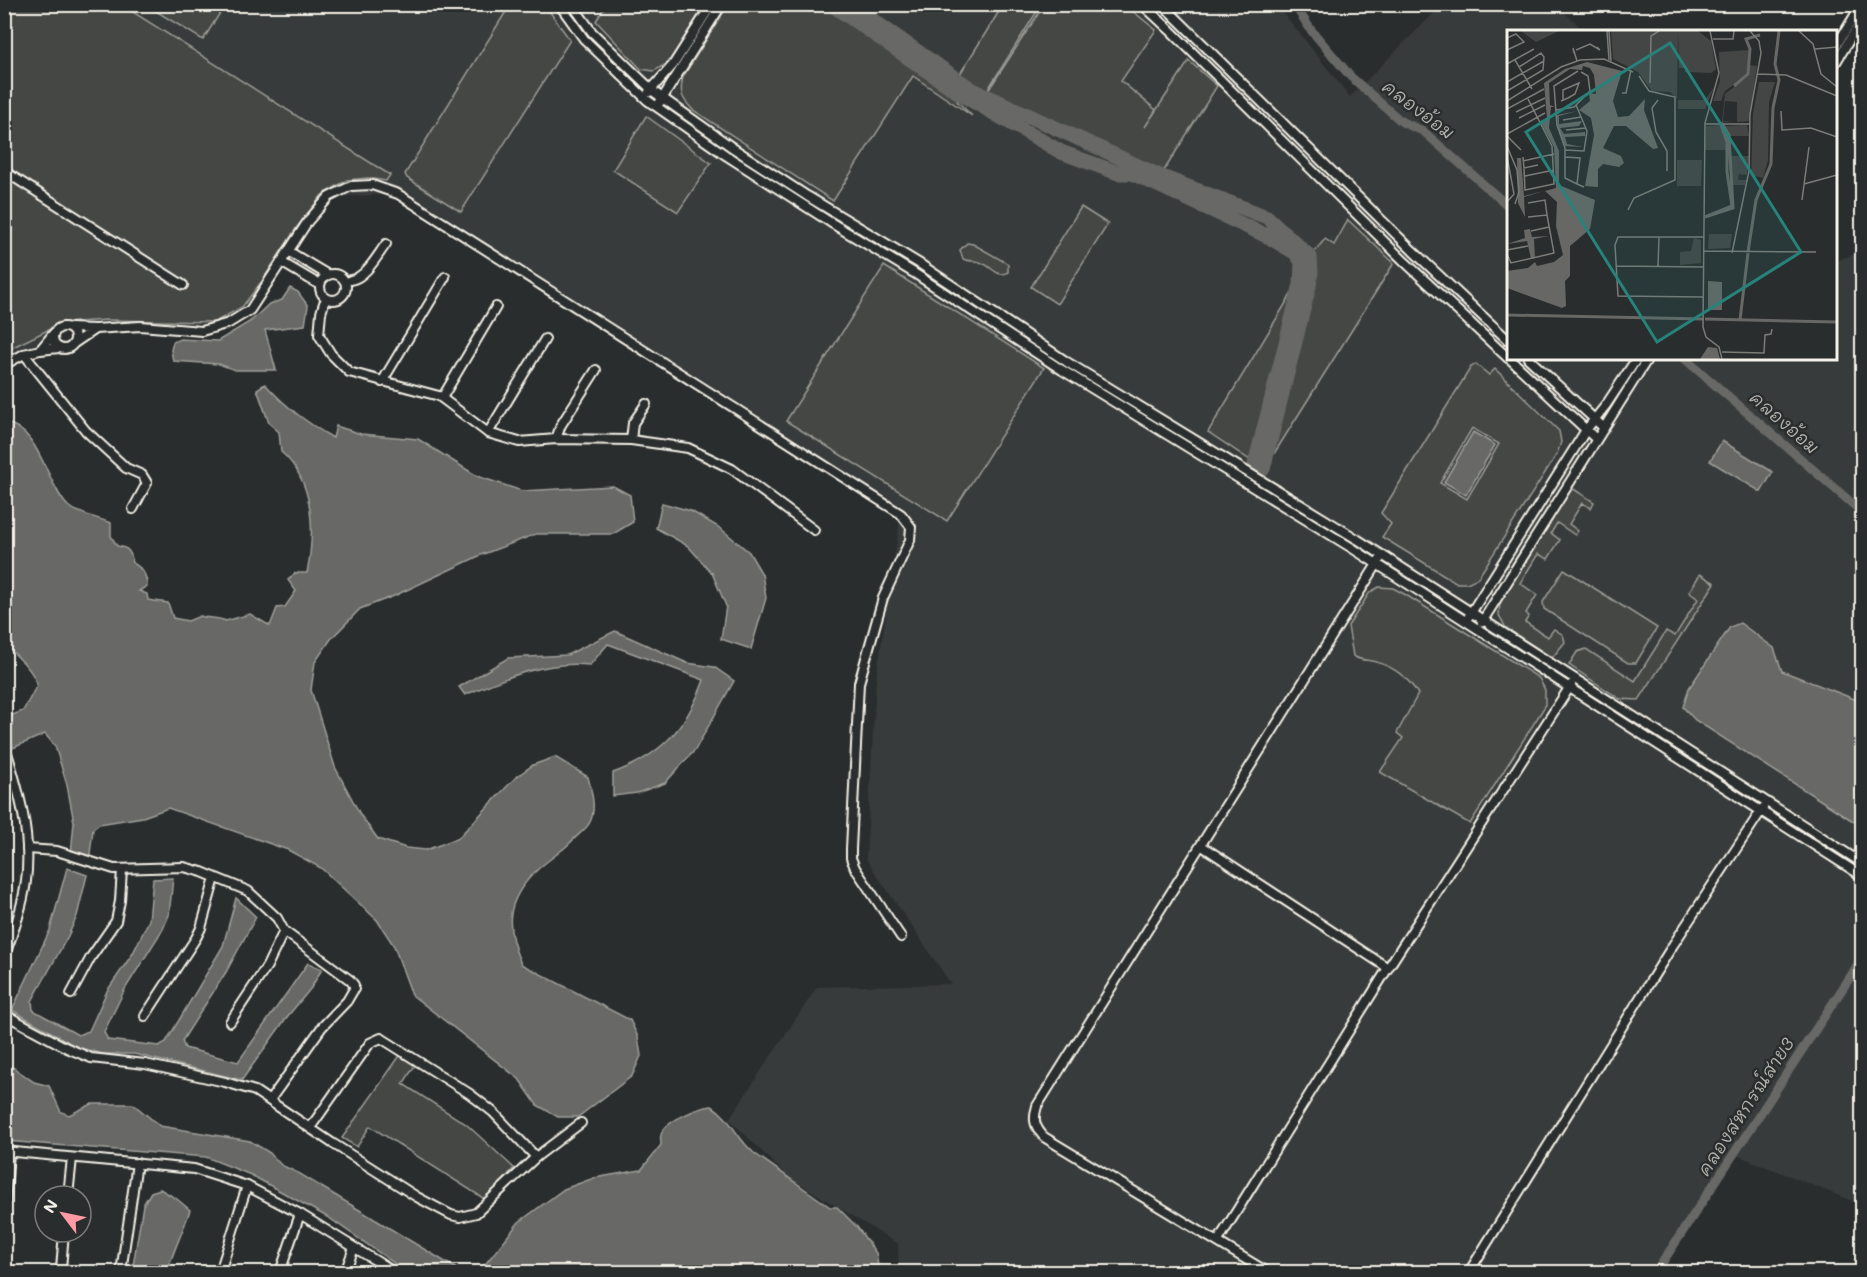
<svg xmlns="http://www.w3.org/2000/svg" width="1867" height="1277" viewBox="0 0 1867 1277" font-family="Mali,'Playpen Sans Thai',sans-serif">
  <rect width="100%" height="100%" fill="#2a2d2e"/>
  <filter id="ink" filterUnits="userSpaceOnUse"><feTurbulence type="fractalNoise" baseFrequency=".0167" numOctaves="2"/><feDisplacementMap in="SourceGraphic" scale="12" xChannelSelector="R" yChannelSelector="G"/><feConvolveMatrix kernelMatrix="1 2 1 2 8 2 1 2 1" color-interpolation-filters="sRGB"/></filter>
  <g filter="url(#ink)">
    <path fill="#373a3a" d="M5,5H1277L1350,97L1442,5H1556L1585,31L1508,32V358H1836V261L1862,251V1205L1734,1154L1652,1272H899L898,1244L787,1176L729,1119L817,987L951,984L866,859L876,680L901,514L398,194L329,197L251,321L69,328L5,361Z"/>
    <g fill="#444645" stroke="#9c9c96" stroke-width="1.5" fill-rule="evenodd">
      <path d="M4,5H122L390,175L386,181L368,178L347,180L322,195L297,227L262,281L242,307L215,322L107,320L62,323L5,351Z"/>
      <path d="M146,5H225L203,40Z"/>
      <path d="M510,5H545L570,40L461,212L407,178L405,174Z"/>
      <path d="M606,5V4L705,5L668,63L654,71L641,69L596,21Z"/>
      <path d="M728,5H823L957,91V101L972,116L913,76L833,201L693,110C682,99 679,93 683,77Z"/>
      <path d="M1003,5H1041L985,94L958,77Z"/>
      <path d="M1044,5H1125L1156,30L1121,81L1156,110L1145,127L1189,61L1217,86L1162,174L986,94Z"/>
      <path d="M646,116L711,163L678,212L613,170Z"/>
      <path d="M1081,207L1108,224L1057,304L1031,287Z"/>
      <path d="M1348,220L1394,263L1265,468L1308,289L1311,272L1310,257L1325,239L1334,245Z"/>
      <path d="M967,243L973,244L1005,262L1008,265V272C997,279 992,266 982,263C976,260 969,262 963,259L960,250Z"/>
      <path d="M1296,253L1302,262L1303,282L1253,462L1208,432L1295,288L1300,268Z"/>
      <path d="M884,266L1044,368L947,521L786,421Z"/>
      <path d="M1476,364L1489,375L1495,369L1559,431L1561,442L1557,454L1478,578L1467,583H1457L1382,537L1391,524L1381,513L1471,367ZM1472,428L1499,444L1467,499L1440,483Z"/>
      <path d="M1572,488L1594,502L1591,508L1582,503L1569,524L1578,531L1575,535L1557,523L1551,533L1560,540L1548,559L1538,554L1520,583L1537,595L1526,613L1529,616L1525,622L1548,637L1554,629L1563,635L1565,642L1552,658L1506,628L1499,615L1500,602Z"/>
      <path d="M1564,569L1657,628L1636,663H1628L1544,609L1543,602Z"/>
      <path d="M1700,574L1715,583L1639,700L1620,699L1569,665L1577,652L1586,649L1635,681L1666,631L1675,636L1698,599L1689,592Z"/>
      <path d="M1379,587L1393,588L1406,595L1539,678L1545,690V706L1470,824L1380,772L1403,738L1397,733L1418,694C1409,679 1394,667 1376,662C1366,659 1363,662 1353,656L1348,626L1370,592Z"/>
      <path d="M401,1054L416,1064L403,1084L466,1124L514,1168L486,1200L370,1126L357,1147L342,1138Z"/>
    </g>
    <g fill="#676866" stroke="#9f9f9a" stroke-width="1.5">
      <path d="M290,288L298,292L308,306L305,325L265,330L276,370H235L219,364L173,361L171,350L173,342L180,339L218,341L251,321L269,304L282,300Z"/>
      <path d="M265,384C287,408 306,422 333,438L336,426L361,434L418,439L477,476L522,491L613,486L630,495L633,522L613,534H536L481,555L394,596L360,609L331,639L315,662L311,690L335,767L361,816L378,839L406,848L426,850L458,838L516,777L533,765L555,757L588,777C591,790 597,808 590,822C587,829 576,836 571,842C560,853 546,861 535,872C505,902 505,927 521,964L630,1020L638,1037L641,1056L632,1076L578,1117H558L537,1105L519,1079L412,995L394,946L377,920L321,868L288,850L168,808L143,817L99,824L93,829L89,862L71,854L74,822L67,785L55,746L45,734L13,748L5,718L23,711L37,685C34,671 16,654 5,646V423C39,427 47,485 68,506C76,513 101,519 111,523V536L117,546C128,547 131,552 133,563C142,568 147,575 147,586L139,591L147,594L148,600L168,603L173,618L188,621L200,616C210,619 217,617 226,621L250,614L270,626L277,608L285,607L296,591L288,580L295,573H307C315,533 315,481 281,452L279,432L269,423L257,389Z"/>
      <path d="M1473,432L1495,445L1466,495L1444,482Z"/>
      <path d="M1722,441L1773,472L1761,492L1710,461Z"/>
      <path d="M662,503L691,511L720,528L749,552L762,574L766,598L751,649L721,639L726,606L712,573L688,546L656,528Z"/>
      <path d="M1740,623L1774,648L1782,671L1862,702V825L1853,821L1695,720L1683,707L1689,688L1730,627Z"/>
      <path d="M615,631L687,663L714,667L734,681L695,750L665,783L637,793L613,796V773C661,756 687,727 704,680L608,644L590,665C547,660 504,678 465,695L459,687L508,658L567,655Z"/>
      <path d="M67,868L87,875L77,916L68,936L32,1001L33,1010L78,1035L89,1031L107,991L133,953L149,920L153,879L173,878L169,915L163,929L125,989L104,1032L108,1040L159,1046L166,1042L223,946L236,898L256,917L226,972L182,1041L185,1048L238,1062L308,963L322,969L311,988L287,1017L242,1080L134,1054H103L77,1047L12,1010L50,930Z"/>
      <path d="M4,1061L34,1082L49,1086L61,1112L69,1115L92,1104H133L160,1126L250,1141L270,1153L281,1165L300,1174L462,1272H407L329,1218L251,1175L206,1157L5,1141Z"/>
      <path d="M712,1106C731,1118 737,1139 754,1153L830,1207H837L857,1227L876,1253L879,1272H479L519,1222L564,1189L594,1178L641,1170L661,1145C661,1141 660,1138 661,1135C664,1121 700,1107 712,1106Z"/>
      <path d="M160,1189L177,1199L190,1210C183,1232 173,1251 167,1272H132L143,1205L151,1192Z"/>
    </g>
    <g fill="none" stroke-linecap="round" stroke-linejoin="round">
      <g stroke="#676866" stroke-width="9">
        <path d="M1294,4L1311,30L1351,77L1402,122L1423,131L1508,206"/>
        <path d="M1684,358L1862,512"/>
        <path d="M1656,1272L1862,959"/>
      </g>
      <path stroke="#676866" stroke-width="15" d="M831,4L961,94L1061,152L1118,173H1132L1269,237L1296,253L1302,262L1301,284L1255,464L1263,469L1309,286L1311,272L1310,257L1267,217L1162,177L971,89L849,4"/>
      <g stroke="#f4f1e8" stroke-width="12">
        <g id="street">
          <path d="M559,4L584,39L647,100L727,156L830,222L914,273L1062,370L1352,548L1862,876"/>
          <path d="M572,4L592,32L654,92L733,148L807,196L920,264L1067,362L1357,539L1862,863"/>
          <path d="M1142,4L1170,30L1404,261L1508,358"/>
          <path d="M1162,4L1413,251L1508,340"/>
          <path d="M1836,46L1862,4"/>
          <path d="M1836,62L1862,19"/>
          <path d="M649,92L673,65L712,4"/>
          <path d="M660,102L722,4"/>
          <path d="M4,171L183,285"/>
          <path d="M288,251L328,275"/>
          <path d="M281,262L320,285"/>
          <circle cx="333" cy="287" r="13"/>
          <path d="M351,280C366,277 377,256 386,244"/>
          <path d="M324,303L321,313L319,335L331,354L349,372L439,396L488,433L519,442L556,439L631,440L688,448L732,469L814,530"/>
          <circle cx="64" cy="338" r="11"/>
          <path d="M69,328L95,329L73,344"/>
          <path d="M95,329L140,326L202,331L229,323L250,310L308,221L329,197L351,186L372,185L398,194L901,514L911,527L910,540L883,598L859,683L851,849V858L855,868L901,937"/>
          <path d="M53,334L40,350L59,348"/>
          <path d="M24,354L86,431L126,468L142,475L147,483L133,509"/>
          <path d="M1509,358L1596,439"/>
          <path d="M1528,358L1604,428"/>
          <path d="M4,365L24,354L40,350"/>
          <path d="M382,382L445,277"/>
          <path d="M442,398L496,307"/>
          <path d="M488,433L545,339"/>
          <path d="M556,439L561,425L596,370"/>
          <path d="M631,440L633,423L646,404"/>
          <path d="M1469,616L1564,465L1586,430L1606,405L1637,358"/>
          <path d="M1482,622L1648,358"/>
          <path d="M4,743C18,788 32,834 26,881C23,906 13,933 4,957"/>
          <path d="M1202,846L1388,968"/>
          <path d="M27,849L57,851L114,869L184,867L202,872L248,891L277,918L284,931L350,980L354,985V989L347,1001L322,1027L270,1100"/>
          <path d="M71,994L91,957L116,921L120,901L122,869"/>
          <path d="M4,1014L67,1048L91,1058L145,1064L225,1082L255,1091L332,1143L417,1197L451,1215L460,1217L476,1213L536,1157"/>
          <path d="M145,1016L196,938L201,928L215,878"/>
          <path d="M230,1022L267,966L284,931"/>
          <path d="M310,1128L370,1043L381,1038L470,1094L493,1112L536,1157L581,1123"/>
          <path d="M4,1151L194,1169L247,1186L300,1214L394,1272"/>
          <path d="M68,1196L72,1158"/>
          <path d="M4,1217L9,1152"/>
          <path d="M1218,1241L1388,968L1571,685"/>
          <path d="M61,1269L64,1232"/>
          <path d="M121,1272L137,1163"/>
          <path d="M220,1272L247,1186"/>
          <path d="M280,1272L300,1214"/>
          <path d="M345,1272L354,1248"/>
          <path d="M1267,1272L1044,1137C1034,1126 1033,1119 1037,1106C1151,924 1266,743 1379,561"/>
          <path d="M1469,1272L1673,945L1763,808"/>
        </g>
      </g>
      <use href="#street" stroke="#2a2d2e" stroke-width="8"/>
    </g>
  </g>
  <g text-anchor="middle" stroke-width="5" stroke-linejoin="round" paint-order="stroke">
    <g font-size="18" font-style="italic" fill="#b5b3ae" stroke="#2a2d2e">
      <text transform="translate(1418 110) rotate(37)" y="6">คลองอ้อม</text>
      <text transform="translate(1784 423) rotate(41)" y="6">คลองอ้อม</text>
      <text transform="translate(1746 1107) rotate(-57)" y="6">คลองสหกรณ์สาย3</text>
    </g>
  </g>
  <g transform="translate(1507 30)">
    <rect width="330" height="330" fill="#2a2d2e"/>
    <path d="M14,1H52L29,12ZM104,1H191L204,11L209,39L204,43L178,42V38H172L171,3L170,69L163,62L145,61L131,42L106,29ZM242,20L240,45L218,61L214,71H206L213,51L212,22ZM241,35L250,36L242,91L230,92V72L218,71L216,91H227L215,92L218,64L240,47ZM252,52H268L262,72L261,130L256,148L244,145L246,83ZM207,57L198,79H171V70H198ZM214,95L220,105L218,130V120H198L199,96ZM240,95L242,106H222L216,96ZM221,126H242L240,145L232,144L231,150H239L238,155H224ZM170,130H195L194,156H170ZM202,204H225L223,218L201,219ZM187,208L194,210V233L173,235V222L184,221Z" fill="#444645"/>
    <path d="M80,32L115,41L106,71L111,87L122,86L138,69L137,80L151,118L146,119L119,96H107L96,118L114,126L117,133L112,137L96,134L91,139V157L78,156L87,105L84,88L72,80L83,71L82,63L89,64L87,45L83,38L76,36L75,40L63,39L42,53L43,75L48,77H44L42,98L52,121V155L88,170L83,199L63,216V246L58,251L59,276L55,278L0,258V241L21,238L28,232L30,236L47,232L56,225L49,196L50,172L38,161L49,158L47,117L33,91L40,88L37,53L58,39ZM70,81L52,86V94L75,91L72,96L53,98L57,104L78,102V106L58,107L60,114L76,117L58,116L51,98L50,85ZM10,128H14L17,166L37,161L17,167L18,187L11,173ZM23,199L25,207L42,206L27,209L28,228L24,229L20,211L0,214L18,208L17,200ZM201,251L215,252V280H201ZM201,317L210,318L213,329H193Z" fill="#676866"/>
    <path fill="none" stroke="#676866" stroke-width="3" d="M227,56L241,44L243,19L239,9L253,5M214,92L215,97L220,105V142L225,176L198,187L226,178L222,105L216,95H214L220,112M241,222L249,170L264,134L266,78L272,50L268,34L272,1M0,285L196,289M198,289L330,292M233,290L241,223"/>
    <path fill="none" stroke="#7b7b78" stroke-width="1.5" d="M100,1L102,30M102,1L104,31M203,1L212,43L198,93L196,297L199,307L212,317L215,329M292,1L306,14L314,44L330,57M0,8L9,4L17,12L0,20M206,9H226L227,1M308,19L330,17M69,20L83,14L93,20L90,17M67,23L66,18L70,31M8,30L25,59M0,34L27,19M250,44L279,45L330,66M0,52L37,31M143,53L144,6L152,1M0,61L36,40L37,27L34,23L12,37M115,63H119L124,40M151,70L145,78L149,102L160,121V141M0,71L54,37L73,30L97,29L126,42M54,71L61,68L68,64L72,53L56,60V70M0,79L37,59M49,80L67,77L83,61L81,46L74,42M274,81L275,100L304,98L330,107M9,82L38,68M12,88L38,75M56,90L74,87M198,94H243M59,100L79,98M0,104L38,83M0,106L14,120M0,116L10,140L12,162L8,174M58,120L77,121L80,101L69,75M0,126L7,164L0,172M16,127L17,138L31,135M58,127L73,128L70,154L77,157M16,131L47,124M17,138L18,160L47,154L45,116L21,69M18,146L47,140M70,154L58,148V118L50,95L47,56L71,41M297,154L330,145M295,170L302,117M21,173L38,170L40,185M121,180L127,168L168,150V67L142,61L132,46M24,201L42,197M0,220L21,216M196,221L309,222M225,223L242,141L243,84L254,23L252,11L243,1M0,224L4,233L47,223L40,185L21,187M109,236L197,237M151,236L152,207M196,267L111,266L108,215L111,207H197M215,322L257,323L258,305L264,304L265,299"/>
    <path fill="#26827a" fill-opacity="0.15" stroke="#26827a" stroke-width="3" d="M163,13L294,222L150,312L19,102Z"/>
    <rect width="330" height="330" fill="none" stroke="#f4f1e8" stroke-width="3"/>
  </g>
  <rect width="1867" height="1277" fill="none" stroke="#2a2d2e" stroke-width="24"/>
  <rect x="12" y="12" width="1843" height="1253" fill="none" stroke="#f4f1e8" stroke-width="2" filter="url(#ink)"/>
  <g transform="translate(63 1214) rotate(302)"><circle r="28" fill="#2a2d2e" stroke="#7b7b78" stroke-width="1.5"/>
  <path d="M0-4.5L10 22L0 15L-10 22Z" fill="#ff9aa2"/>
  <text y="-9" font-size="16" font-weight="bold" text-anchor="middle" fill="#f4f1e8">N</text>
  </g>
</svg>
